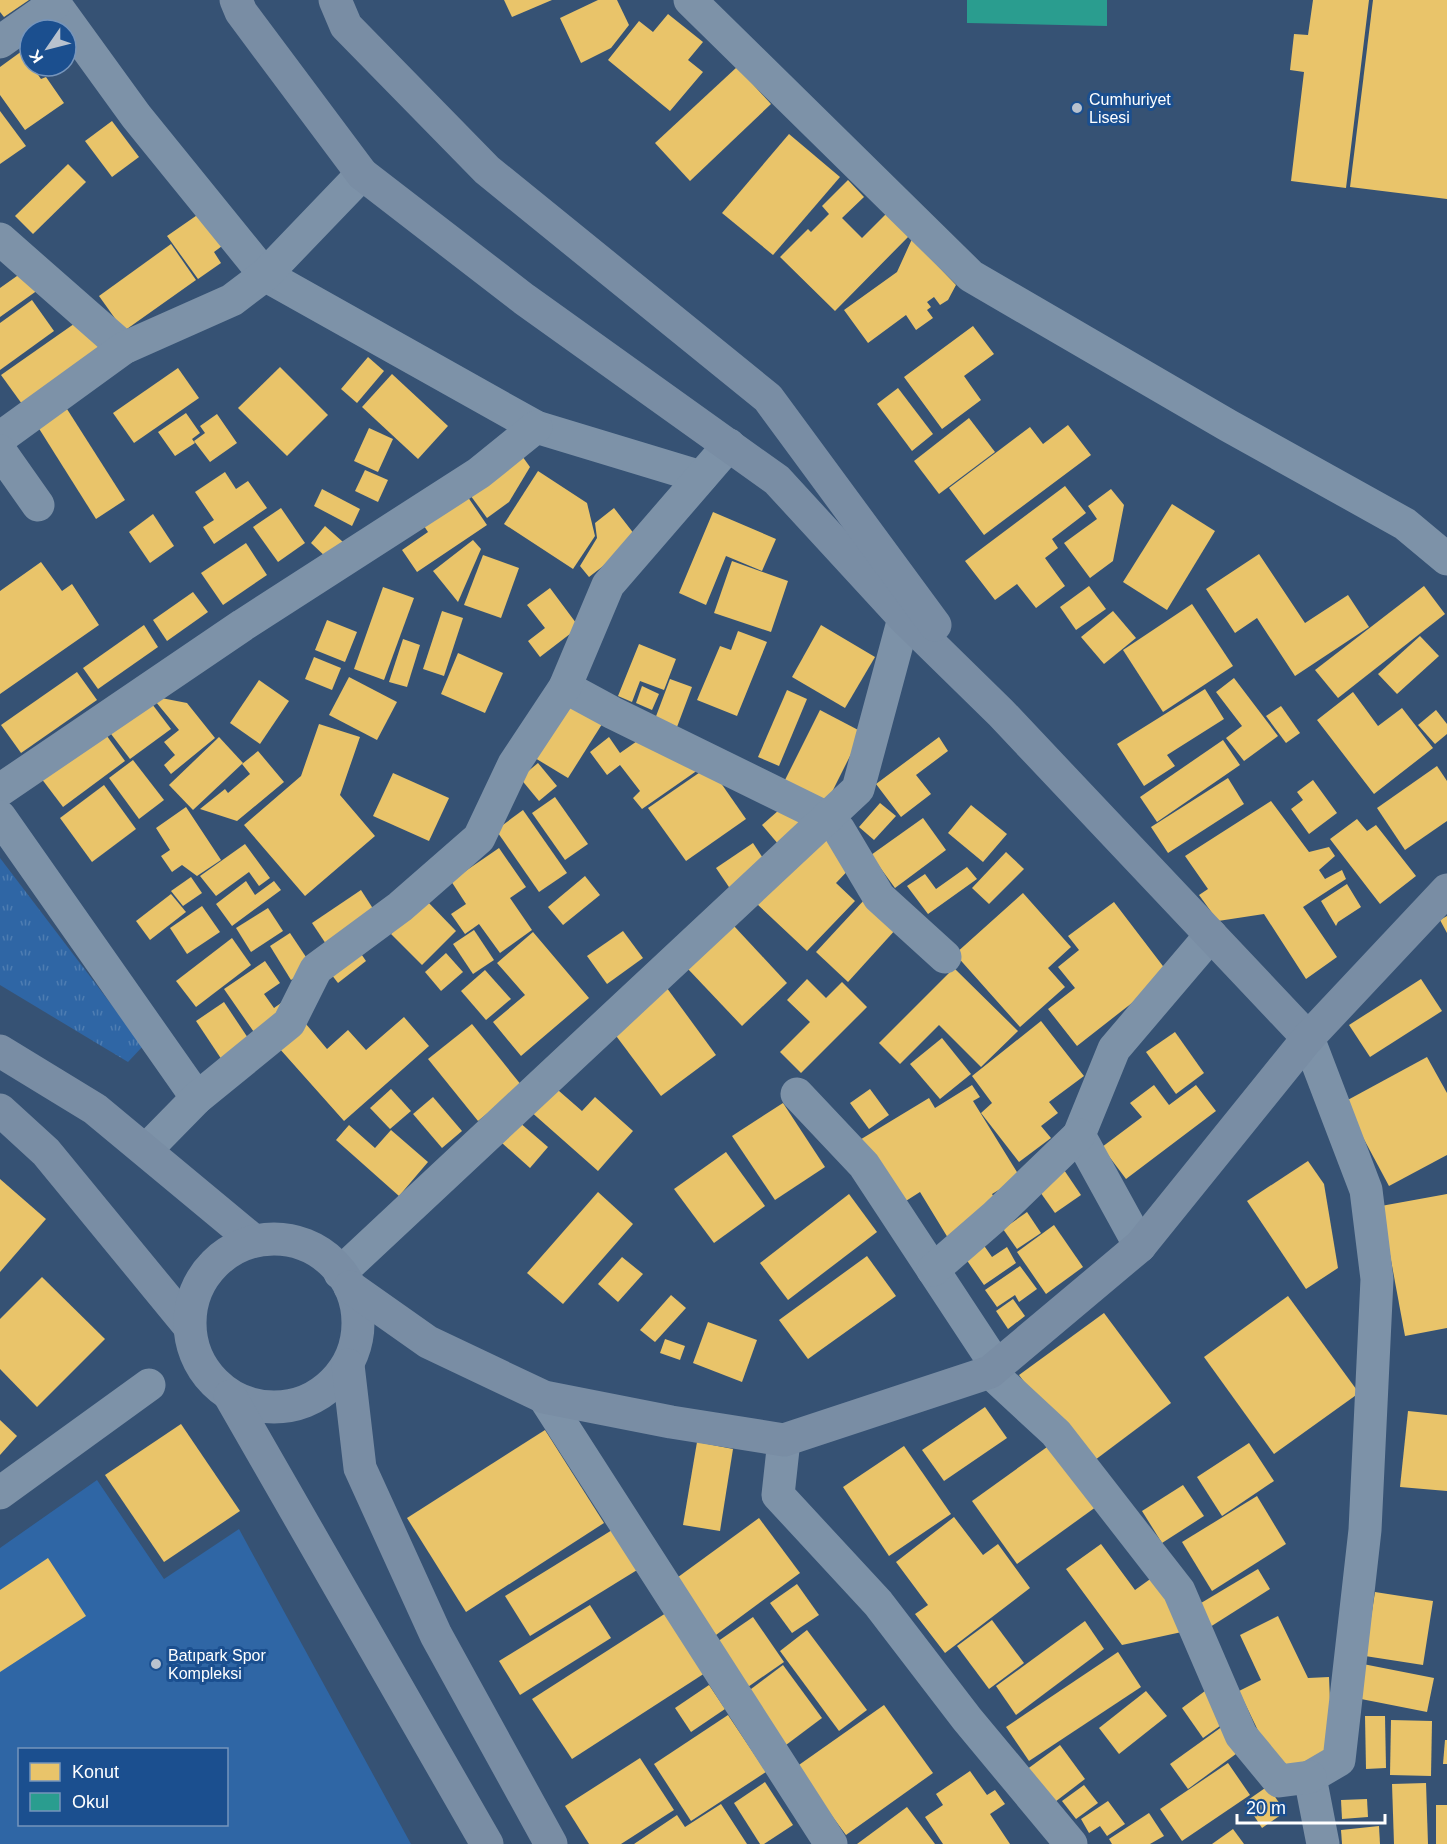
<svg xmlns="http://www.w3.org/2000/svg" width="1447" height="1844" viewBox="0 0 1447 1844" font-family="Helvetica,sans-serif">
  <defs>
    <pattern id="park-tufts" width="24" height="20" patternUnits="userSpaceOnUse" patternTransform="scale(1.5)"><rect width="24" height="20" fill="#2f66a5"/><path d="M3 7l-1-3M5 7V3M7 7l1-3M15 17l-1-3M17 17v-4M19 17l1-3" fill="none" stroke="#4e7db2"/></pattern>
  </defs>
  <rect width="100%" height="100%" fill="#365274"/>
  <path fill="url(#park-tufts)" d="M0,858L143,1046L128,1062L0,985Z"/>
  <path fill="#2f66a5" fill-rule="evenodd" d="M97,1480L164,1579L239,1529L411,1844H0V1548ZM20,1750H226V1824H20Z"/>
  <g fill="#e9c46a">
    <path d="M0,0H29L4,17L0,12Z"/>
    <path d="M504,0H552L512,17Z"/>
    <path d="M598,0H617L629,25L611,48L581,63L560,18Z"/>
    <path d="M1313,0H1369L1346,188L1291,181L1304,72L1290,70L1294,34L1308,35Z"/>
    <path d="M1373,0H1447V199L1350,187Z"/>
    <path d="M668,14L703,42L688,60L703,72L670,111L608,60L639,21L653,32Z"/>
    <path d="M22,51L30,66H32L41,79L46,77L64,103L25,130L0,95V67Z"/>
    <path d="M737,67L771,104L690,181L655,143Z"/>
    <path d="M0,111L26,146L0,164Z"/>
    <path d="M112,121L139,157L112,177L85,141Z"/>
    <path d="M789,134L840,177L773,255L722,213Z"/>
    <path d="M68,164L86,182L33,234L15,216Z"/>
    <path d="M848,180L864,197L842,218L862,238L887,213L910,235L835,311L780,257L808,229L811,232L829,214L822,206Z"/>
    <path d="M203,211L226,243L214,252L221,263L198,279L167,236Z"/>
    <path d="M912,239L956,285L948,300L940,305L934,297L927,302L931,307L927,310L933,318L916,330L906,315L868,343L844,310L897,272Z"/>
    <path d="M171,244L196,280L124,331L99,296Z"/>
    <path d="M24,271L38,290L0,317V288Z"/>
    <path d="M32,300L54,331L0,370V323Z"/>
    <path d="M81,319L101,348L22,404L1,375Z"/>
    <path d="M973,326L994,354L964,376L981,400L942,429L904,377Z"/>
    <path d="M368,357L384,371L357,403L341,389Z"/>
    <path d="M280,367L328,415L287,456L238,408Z"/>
    <path d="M178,368L199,398L134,443L113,413Z"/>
    <path d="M392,374L448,426L418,459L362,407Z"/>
    <path d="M898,388L933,434L912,451L877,404Z"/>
    <path d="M67,409L125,500L96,519L38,427Z"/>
    <path d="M186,413L200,433L192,439L195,443L175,456L158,432Z"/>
    <path d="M217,414L237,443L210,462L194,441L205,433L200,426Z"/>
    <path d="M969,418L995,452L939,494L914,461Z"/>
    <path d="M1068,425L1091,455L984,535L949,488L1030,427L1043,444Z"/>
    <path d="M369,428L393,439L378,472L354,461Z"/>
    <path d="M517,449L530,467L509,502L487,518L465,488Z"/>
    <path d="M365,470L388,480L378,502L355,491Z"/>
    <path d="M538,471L587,503L595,536L573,569L504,524Z"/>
    <path d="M225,472L236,489L248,481L267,508L214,544L203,527L214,520L195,492Z"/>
    <path d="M1065,486L1086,513L1052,539L1058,548L1045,558L1065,586L1036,608L1017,584L995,600L965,561Z"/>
    <path d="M461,487L487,525L417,572L402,550L428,532L418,517Z"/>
    <path d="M322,489L360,509L352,526L314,506Z"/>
    <path d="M1111,489L1124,505L1113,561L1090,578L1064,543L1097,519L1088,506Z"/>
    <path d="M1172,504L1215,531L1167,610L1123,582Z"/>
    <path d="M281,508L305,543L278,562L253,527Z"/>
    <path d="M614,508L638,539L589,577L580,566L597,538L595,523Z"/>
    <path d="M713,512L776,539L762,571L726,556L706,605L679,593Z"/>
    <path d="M153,514L174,546L150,563L129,532Z"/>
    <path d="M325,526L343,542L328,559L311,543Z"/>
    <path d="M473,540L481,549L458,602L433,571Z"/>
    <path d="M246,543L267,575L223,605L201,573Z"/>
    <path d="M1259,554L1305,623L1348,595L1369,627L1295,676L1257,618L1235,633L1206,589Z"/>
    <path d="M483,555L519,568L501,618L464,605Z"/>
    <path d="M732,561L788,581L771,632L714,613Z"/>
    <path d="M41,562L62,591L72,584L99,625L0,694V591Z"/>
    <path d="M1089,586L1106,609L1076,630L1060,607Z"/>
    <path d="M1424,586L1445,614L1338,698L1315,670Z"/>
    <path d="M383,587L414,598L384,680L354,669Z"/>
    <path d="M550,588L579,627L540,657L528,641L545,628L527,605Z"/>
    <path d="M193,592L208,612L167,641L153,620Z"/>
    <path d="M1192,604L1233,666L1163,712L1123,650Z"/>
    <path d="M442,611L463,618L444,676L423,669Z"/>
    <path d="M1113,611L1136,638L1104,664L1081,637Z"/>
    <path d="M327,620L357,632L345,662L315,650Z"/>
    <path d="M144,625L158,647L98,689L83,668Z"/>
    <path d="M821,625L875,657L845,708L792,677Z"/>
    <path d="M738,631L767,642L737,716L697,700L720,646L731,650Z"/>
    <path d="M1420,636L1439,656L1397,694L1378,674Z"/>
    <path d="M403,639L420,645L407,687L389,682Z"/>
    <path d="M639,644L676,659L664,690L640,681L632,702L618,696Z"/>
    <path d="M458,653L503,673L485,713L441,694Z"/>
    <path d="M314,657L341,668L332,690L305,679Z"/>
    <path d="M77,672L97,700L21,753L1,725Z"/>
    <path d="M349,677L397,702L377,740L329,715Z"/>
    <path d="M1234,678L1278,736L1244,761L1226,738L1242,726L1216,692Z"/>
    <path d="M670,679L692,687L674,735L652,727Z"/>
    <path d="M259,680L289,701L260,744L230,723Z"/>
    <path d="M642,686L659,694L652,710L636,703Z"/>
    <path d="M1205,689L1224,719L1167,755L1175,766L1144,786L1117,744Z"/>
    <path d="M787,690L807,699L779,766L758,757Z"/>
    <path d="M1353,692L1378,726L1402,708L1433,748L1374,794L1317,720Z"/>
    <path d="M146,696L171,729L130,759L105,726Z"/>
    <path d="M151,696L187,703L215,738L171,774L164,765L175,755L164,742L179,730Z"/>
    <path d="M565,698L604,721L568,778L530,755Z"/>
    <path d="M1281,706L1300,733L1286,743L1266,716Z"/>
    <path d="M820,710L862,732L826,804L783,784Z"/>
    <path d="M1436,710L1447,724V734L1435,744L1418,725Z"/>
    <path d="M319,724L360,737L340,795L375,836L305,896L244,825L301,776Z"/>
    <path d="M104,732L125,761L63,807L41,778Z"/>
    <path d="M219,737L243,763L193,810L169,785Z"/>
    <path d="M609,737L620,753L640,739L708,763L642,809L633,798L640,791L620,765L607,775L590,752Z"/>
    <path d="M939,737L948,751L916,775L931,794L901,817L876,784Z"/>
    <path d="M1223,740L1240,765L1157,822L1140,797Z"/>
    <path d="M258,751L284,782L237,821L200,809L225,789L228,793L250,774L242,764Z"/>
    <path d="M133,760L164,800L139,819L109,778Z"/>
    <path d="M538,763L557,786L539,801L520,778Z"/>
    <path d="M709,766L746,819L686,861L648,808Z"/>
    <path d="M1437,766L1447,781V821L1405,850L1377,808Z"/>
    <path d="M393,773L449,798L429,841L373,816Z"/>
    <path d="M1228,778L1244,804L1168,853L1151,827Z"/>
    <path d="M1313,780L1337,813L1309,834L1291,809L1303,800L1297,792Z"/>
    <path d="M104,785L136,829L92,862L60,818Z"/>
    <path d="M555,797L588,844L565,860L532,813Z"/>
    <path d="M1271,801L1309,852L1329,847L1335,856L1319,870L1325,879L1342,870L1346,879L1303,907L1337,957L1306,979L1264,914L1218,921L1199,895L1208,889L1185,856Z"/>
    <path d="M787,803L805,823L779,845L762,825Z"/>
    <path d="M880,803L896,816L874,840L859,827Z"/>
    <path d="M971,805L1007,834L983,862L948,833Z"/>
    <path d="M186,807L221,860L197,876L182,865L172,872L161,856L170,850L156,828Z"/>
    <path d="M523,810L567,873L539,892L496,830Z"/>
    <path d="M923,818L946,850L895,888L871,855Z"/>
    <path d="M1357,819L1367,831L1376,825L1416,876L1380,904L1330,839Z"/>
    <path d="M825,832L857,861L836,883L855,901L807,951L757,904Z"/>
    <path d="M753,843L768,866L731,890L716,868Z"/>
    <path d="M245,844L270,878L259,886L249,872L216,896L200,876Z"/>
    <path d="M499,848L526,887L510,898L532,930L500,953L479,924L465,934L451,914L466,904L451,881Z"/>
    <path d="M1006,852L1024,869L989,904L972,888Z"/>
    <path d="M967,867L977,879L928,914L907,886L925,874L936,889Z"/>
    <path d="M585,876L600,895L563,925L548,907Z"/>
    <path d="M191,877L202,893L183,906L171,891Z"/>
    <path d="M246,881L255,895L274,881L281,890L232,926L216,904Z"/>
    <path d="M1347,884L1361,907L1338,922L1336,926L1321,901Z"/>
    <path d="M361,890L381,921L332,953L312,923Z"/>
    <path d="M1023,893L1071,947L1048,968L1065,987L1020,1027L955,954Z"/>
    <path d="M171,894L186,912L150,940L136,921Z"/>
    <path d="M425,899L456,931L422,965L391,934Z"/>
    <path d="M865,899L897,928L848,982L816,952Z"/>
    <path d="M1114,902L1169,974L1077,1046L1048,1009L1075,988L1058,967L1079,950L1068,936Z"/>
    <path d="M202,906L220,932L187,954L170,928Z"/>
    <path d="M268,908L283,931L251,952L236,928Z"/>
    <path d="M1447,916V933L1440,920Z"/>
    <path d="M734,926L787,983L742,1026L688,969Z"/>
    <path d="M474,930L494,960L473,974L453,944Z"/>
    <path d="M623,931L643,958L607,984L587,956Z"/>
    <path d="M533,932L589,998L521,1056L493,1022L525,995L497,963Z"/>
    <path d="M290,933L312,966L291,980L270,946Z"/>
    <path d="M232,938L251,965L196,1007L176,981Z"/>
    <path d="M357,948L366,961L338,983L328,970Z"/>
    <path d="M446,953L463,972L441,991L425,972Z"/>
    <path d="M265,961L280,983L264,994L274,1008L281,1003L290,1016L258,1038L224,989Z"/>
    <path d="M954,968L1018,1031L981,1067L939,1025L900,1064L879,1043Z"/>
    <path d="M485,970L511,999L486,1020L461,991Z"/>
    <path d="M807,979L826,998L842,982L867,1007L801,1073L780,1052L810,1022L787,1000Z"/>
    <path d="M1421,979L1442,1011L1370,1057L1349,1025Z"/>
    <path d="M664,984L716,1055L661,1096L608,1025Z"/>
    <path d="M224,1002L254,1047L226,1066L196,1021Z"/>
    <path d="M404,1017L429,1046L344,1121L279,1048L306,1024L327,1049L348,1030L366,1050Z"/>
    <path d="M1041,1021L1084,1076L1049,1102L1058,1113L1041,1126L1051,1138L1019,1162L981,1113L992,1103L972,1076Z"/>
    <path d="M472,1024L522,1086L478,1121L428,1059Z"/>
    <path d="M1175,1032L1204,1073L1176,1094L1146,1052Z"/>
    <path d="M942,1038L971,1074L940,1099L910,1064Z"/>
    <path d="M1427,1057L1447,1093V1155L1389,1186L1344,1102Z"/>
    <path d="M551,1084L582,1111L595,1097L633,1131L598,1171L529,1110Z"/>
    <path d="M972,1085L980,1097L973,1101L1020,1177L992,1194L999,1206L948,1238L920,1192L898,1206L858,1141L929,1098L935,1108Z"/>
    <path d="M1154,1085L1169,1105L1196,1085L1216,1111L1126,1179L1102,1147L1142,1117L1130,1103Z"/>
    <path d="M391,1089L411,1111L390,1129L370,1108Z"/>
    <path d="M870,1089L889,1115L869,1129L850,1103Z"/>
    <path d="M433,1097L462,1131L442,1148L413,1114Z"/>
    <path d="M783,1103L825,1167L775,1200L732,1136Z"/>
    <path d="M519,1122L548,1147L530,1168L502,1143Z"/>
    <path d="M349,1125L375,1148L391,1130L428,1162L399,1196L336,1140Z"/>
    <path d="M726,1152L765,1206L714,1243L674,1189Z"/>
    <path d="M1308,1161L1324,1184L1338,1268L1306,1289L1247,1201Z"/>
    <path d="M1060,1164L1081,1195L1055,1213L1033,1182Z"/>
    <path d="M0,1179L46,1219L0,1272Z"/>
    <path d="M598,1192L633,1224L563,1304L527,1273Z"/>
    <path d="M849,1194L877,1232L788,1300L760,1263Z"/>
    <path d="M1447,1194V1328L1405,1336L1381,1206Z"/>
    <path d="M1027,1212L1041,1233L1017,1249L1003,1229Z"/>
    <path d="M1054,1225L1083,1267L1046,1294L1017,1252Z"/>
    <path d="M978,1237L992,1257L1007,1247L1016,1263L984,1285L959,1249Z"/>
    <path d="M867,1256L896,1296L808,1359L779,1320Z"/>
    <path d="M622,1257L643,1274L618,1302L598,1284Z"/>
    <path d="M1020,1266L1037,1289L1019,1302L1015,1295L997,1307L985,1290Z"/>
    <path d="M42,1277L105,1339L37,1407L0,1369V1319Z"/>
    <path d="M671,1295L686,1308L655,1342L640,1330Z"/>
    <path d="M1288,1296L1359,1393L1274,1454L1204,1357Z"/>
    <path d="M1013,1299L1025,1316L1008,1329L996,1311Z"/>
    <path d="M1104,1313L1171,1403L1087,1466L1019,1375Z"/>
    <path d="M708,1322L757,1340L742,1382L693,1363Z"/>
    <path d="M665,1339L685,1346L680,1360L660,1353Z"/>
    <path d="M985,1407L1007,1438L944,1481L922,1450Z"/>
    <path d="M1408,1411L1447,1415V1491L1400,1487Z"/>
    <path d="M0,1420L17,1436L0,1455Z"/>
    <path d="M181,1424L240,1511L164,1562L105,1475Z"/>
    <path d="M545,1430L604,1523L466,1612L407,1518Z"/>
    <path d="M697,1442L733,1449L720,1531L683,1525Z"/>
    <path d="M1054,1442L1100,1504L1017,1564L972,1501Z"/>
    <path d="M1249,1443L1274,1481L1222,1516L1197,1477Z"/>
    <path d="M904,1446L951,1514L889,1556L843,1487Z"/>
    <path d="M1183,1485L1204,1516L1162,1543L1142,1511Z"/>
    <path d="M1257,1496L1286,1544L1212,1591L1182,1542Z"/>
    <path d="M954,1517L983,1555L998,1544L1030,1588L945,1653L915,1614L928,1605L896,1562Z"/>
    <path d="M759,1518L800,1573L716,1635L674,1580Z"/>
    <path d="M617,1527L642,1567L530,1636L505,1596Z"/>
    <path d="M1101,1544L1135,1590L1153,1577L1191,1630L1122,1645L1066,1569Z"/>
    <path d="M48,1558L86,1616L0,1672V1590Z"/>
    <path d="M1258,1569L1270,1589L1210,1627L1196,1606Z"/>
    <path d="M797,1584L819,1615L792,1633L770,1603Z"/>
    <path d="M1375,1592L1433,1601L1423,1665L1365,1656Z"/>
    <path d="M590,1605L611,1638L520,1695L499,1661Z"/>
    <path d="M666,1613L705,1673L572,1759L532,1699Z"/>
    <path d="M1278,1616L1308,1678L1329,1677L1332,1748L1279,1774L1239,1691L1261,1680L1240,1635Z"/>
    <path d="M753,1617L784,1662L745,1689L714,1644Z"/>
    <path d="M992,1620L1024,1663L989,1689L957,1646Z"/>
    <path d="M1085,1621L1104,1649L1016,1715L996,1686Z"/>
    <path d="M807,1630L867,1710L839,1731L780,1651Z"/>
    <path d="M1118,1652L1141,1687L1029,1761L1006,1727Z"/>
    <path d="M1363,1664L1434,1678L1427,1712L1356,1698Z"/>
    <path d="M783,1665L822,1718L782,1748L743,1695Z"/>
    <path d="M709,1685L725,1709L691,1732L675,1708Z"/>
    <path d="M1146,1691L1167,1716L1119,1754L1099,1728Z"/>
    <path d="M1205,1691L1227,1721L1203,1738L1182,1708Z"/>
    <path d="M884,1705L933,1773L846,1835L796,1767Z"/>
    <path d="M728,1715L766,1772L691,1821L654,1764Z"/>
    <path d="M1365,1716H1385L1386,1768L1366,1769Z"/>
    <path d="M1391,1720L1432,1721L1431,1776L1390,1775Z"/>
    <path d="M1223,1726L1240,1751L1188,1789L1170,1764Z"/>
    <path d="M1445,1740H1447V1764H1443Z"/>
    <path d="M1060,1745L1085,1779L1051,1805L1026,1770Z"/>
    <path d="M640,1758L674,1810L621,1844H589L565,1806Z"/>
    <path d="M1228,1763L1250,1795L1182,1841L1160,1809Z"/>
    <path d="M970,1771L987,1795L995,1790L1005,1804L990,1814L1010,1844H943L925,1817L943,1805L936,1794Z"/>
    <path d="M765,1782L793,1825L764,1844H760L734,1803Z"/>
    <path d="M1426,1783L1428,1844H1394L1392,1784Z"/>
    <path d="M1084,1785L1098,1803L1076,1819L1062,1801Z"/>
    <path d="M1268,1786L1285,1812L1262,1828L1245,1802Z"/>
    <path d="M1367,1799L1368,1817L1342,1819L1341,1800Z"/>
    <path d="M1108,1801L1125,1824L1107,1836L1100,1826L1089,1833L1081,1819Z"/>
    <path d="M721,1804L747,1844H634L677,1815L685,1827Z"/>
    <rect x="1436" y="1805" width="11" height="39"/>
    <path d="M907,1807L935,1844H857Z"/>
    <path d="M1149,1813L1164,1836L1150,1844H1112L1109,1839Z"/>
    <path d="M1379,1826L1380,1844H1342L1341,1830Z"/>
    <path d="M1233,1829L1244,1844H1212Z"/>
  </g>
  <path fill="#2a9d8f" d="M967,0H1107V26L967,23Z"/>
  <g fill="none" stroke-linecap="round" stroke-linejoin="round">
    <g stroke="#7d92a8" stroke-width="33">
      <path d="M52,0L136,116L265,275L536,427L701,477"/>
      <path d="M690,0L971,276L1229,426L1405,524L1447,559"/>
      <path d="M0,42L54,4"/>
      <path d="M0,239L124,348"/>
      <path d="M0,438L124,348L232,300L265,275L362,174"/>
      <path d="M0,451L38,505"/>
      <path d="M565,687L613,713L827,818L839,830L879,897L945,957"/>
      <path d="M0,790L243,625L479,473L536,427"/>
      <path d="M0,817L197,1098"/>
      <path d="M1308,1038L1366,1190L1377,1279L1365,1530L1339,1760L1310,1777L1323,1844"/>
      <path d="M797,1094L864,1165L997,1367"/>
      <path d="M146,1150L197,1098L289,1023L316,969L400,907L479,838L514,764L565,687L608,585L729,445"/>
      <path d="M1140,1246L1079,1135L1114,1049L1211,935"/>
      <path d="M933,1270L994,1217L1079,1135"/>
      <path d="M340,1273L858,789L904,618"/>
      <path d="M990,1372L1056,1433L1179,1591L1241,1735L1279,1781L1310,1777"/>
      <path d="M544,1397L831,1844"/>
      <path d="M784,1440L778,1495L878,1603L967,1719L1071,1844"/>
      <path d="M0,1493L149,1385"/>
    </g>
    <g stroke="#798da4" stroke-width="33">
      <path d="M236,0L241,12L362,174L524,299L777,480L904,618L1001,713L1308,1038"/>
      <path d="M335,0L346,26L487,170L768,398L935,625"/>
      <path d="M0,1051L95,1109L254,1241"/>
      <path d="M0,1110L46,1152L189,1326"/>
      <circle cx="274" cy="1323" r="84"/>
      <path d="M350,1287L428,1342L544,1397L671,1422L784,1440L990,1372L1140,1246L1308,1038L1447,890"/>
      <path d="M348,1365L360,1468L436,1635L551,1844"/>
      <path d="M230,1396L487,1844"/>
    </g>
  </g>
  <g fill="#b9c2ce" stroke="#1b4f8f" stroke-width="2">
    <circle cx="1077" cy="108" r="6"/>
    <circle cx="156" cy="1664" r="6"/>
  </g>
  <g text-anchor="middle" stroke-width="6" stroke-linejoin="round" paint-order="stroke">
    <g font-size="16" fill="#fff" stroke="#1b4f8f" text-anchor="start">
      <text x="1089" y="105">Cumhuriyet<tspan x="1089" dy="18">Lisesi</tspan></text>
      <text x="168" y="1661">Batıpark Spor<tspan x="168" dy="18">Kompleksi</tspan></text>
    </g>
  </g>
  <rect x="18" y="1748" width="210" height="78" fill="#1b4f8f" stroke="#7695bc" stroke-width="1.5"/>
  <rect x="30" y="1763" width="30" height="18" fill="#e9c46a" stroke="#7695bc" stroke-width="1.5"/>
  <text x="72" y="1778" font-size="18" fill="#ffffff">Konut</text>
  <rect x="30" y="1793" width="30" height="18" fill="#2a9d8f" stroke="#7695bc" stroke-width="1.5"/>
  <text x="72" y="1808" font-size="18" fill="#ffffff">Okul</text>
  <g transform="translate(48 48) rotate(235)"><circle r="28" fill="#1b4f8f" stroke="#7695bc" stroke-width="1.5"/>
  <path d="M0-4.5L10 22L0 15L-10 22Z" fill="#b9c2ce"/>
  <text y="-9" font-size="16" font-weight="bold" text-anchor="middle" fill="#ffffff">K</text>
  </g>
  <path d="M1237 1814v9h148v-9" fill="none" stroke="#ffffff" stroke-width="3"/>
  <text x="1246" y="1814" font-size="18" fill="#ffffff" stroke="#1b4f8f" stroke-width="4.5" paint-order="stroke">20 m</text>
</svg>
